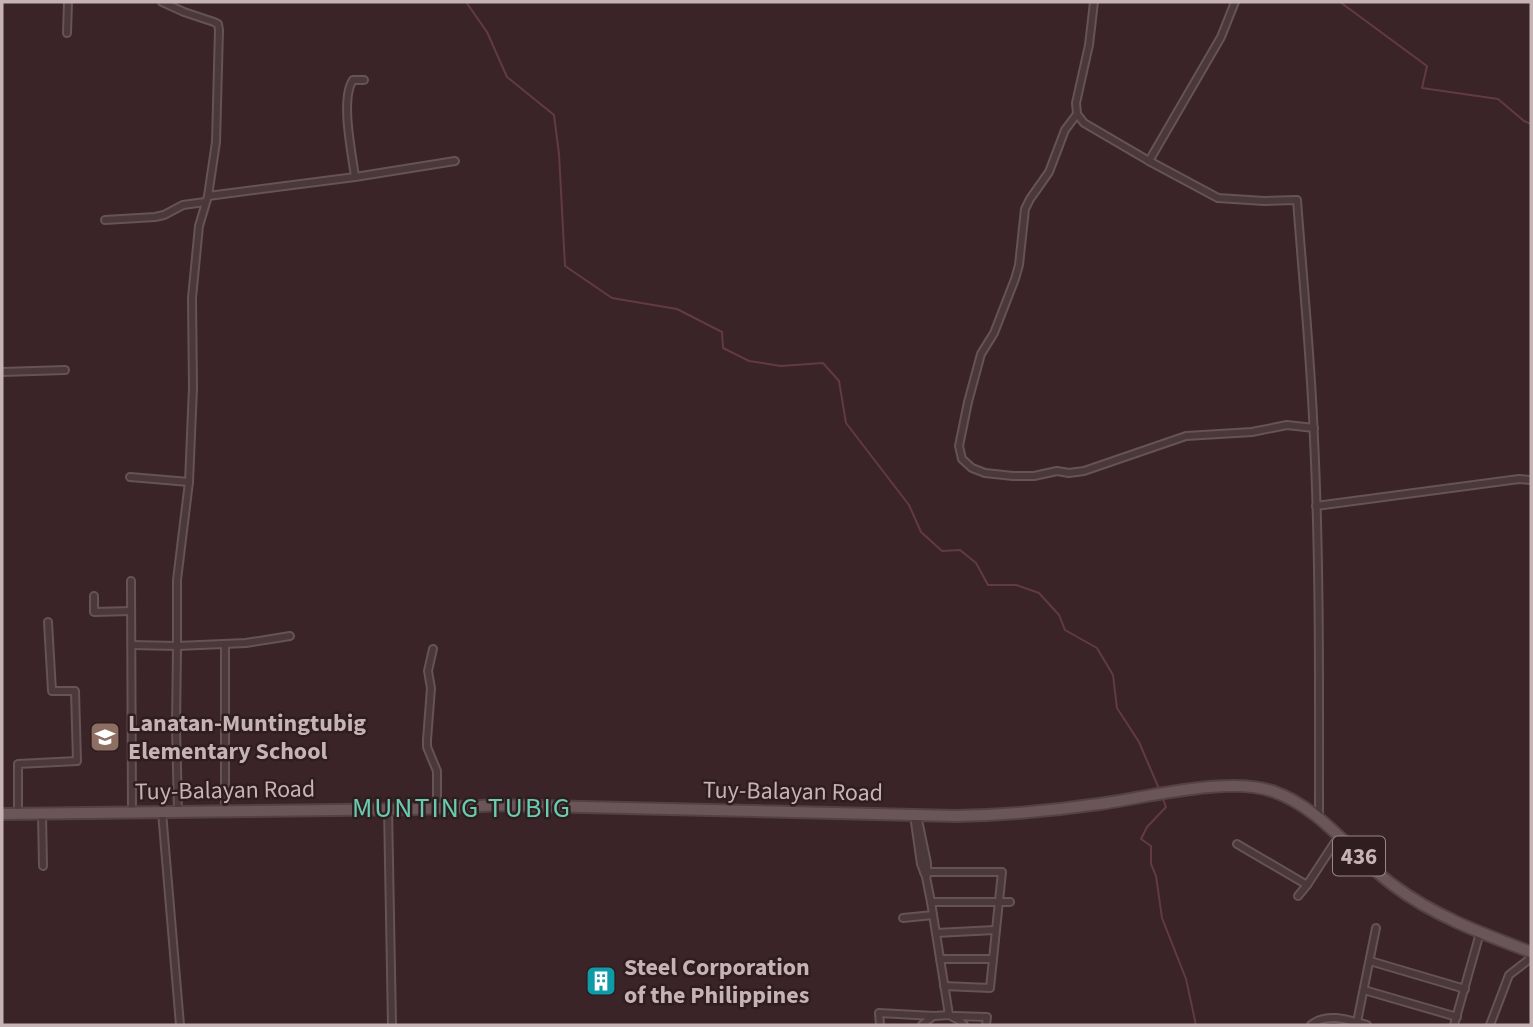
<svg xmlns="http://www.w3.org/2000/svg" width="1533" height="1027" viewBox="0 0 1533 1027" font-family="'Source Sans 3',sans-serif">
  <rect width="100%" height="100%" fill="#3a2427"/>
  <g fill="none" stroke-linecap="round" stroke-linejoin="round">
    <g stroke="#623b40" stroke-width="2">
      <path d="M466,2L487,32L507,77L554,115L559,154L565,266L612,298L677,309L722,332L723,348L749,361L781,366L823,363L839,381L846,423L909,505L921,532L942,551L960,550L976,563L988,585H1016L1039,593L1059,615L1065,630L1097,648L1113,675L1117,708L1139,742L1160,791"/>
      <path d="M1340,2L1427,66L1422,88L1498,99L1524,121L1531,124"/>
      <path d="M1163,799L1166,807L1147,827L1141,839L1151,846V864L1156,876L1162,918L1186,979L1196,1025"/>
    </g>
    <g stroke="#655355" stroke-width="10">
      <g id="street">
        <path d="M162,2L184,12L214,22L218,24L219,30L216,142L208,196L199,226L192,298L193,388L189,482L177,580V646L176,727L178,812"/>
        <path d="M1094,2L1089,45L1076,103L1077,114L1084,123L1149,161"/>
        <path d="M1235,2L1221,37L1149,161L1218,198L1264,201L1297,200C1303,280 1311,359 1314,439C1320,565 1319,691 1319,817"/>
        <path d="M67,33L68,2"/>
        <path d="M1077,114L1065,130L1049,172L1030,199L1025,209L1019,265L1015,279L994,333L981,354L968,402L959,446L962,459L972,468L985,473L1013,476H1034L1057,471L1069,473L1084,471L1186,436L1252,432L1287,425L1314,428"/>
        <path d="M355,177C352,153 340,99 353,80H364"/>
        <path d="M208,196L355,177L455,161"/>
        <path d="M105,220L155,217L164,215L183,205L205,202"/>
        <path d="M2,372L65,370"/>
        <path d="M130,477L189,482"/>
        <path d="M1316,506L1519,479L1531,480"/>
        <path d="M131,581L132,812"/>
        <path d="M94,596V612L131,611"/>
        <path d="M225,644V811"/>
        <path d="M132,645L177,646L246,643L290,636"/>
        <path d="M433,649L428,671L431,688L427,740V747L437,771V808"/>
        <path d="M388,808L392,1025"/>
        <path d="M162,812L180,1025"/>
        <path d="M18,814V764L77,761L75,691H52L48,622"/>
        <path d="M42,814L43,866"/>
        <path d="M914,815L921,864L926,877L931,902L949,1015"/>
        <path d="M917,815L927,863V875"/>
        <path d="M1237,844L1307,885L1339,836"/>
        <path d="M924,872H1002L990,988L944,986"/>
        <path d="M1298,896L1307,885"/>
        <path d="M931,902H1010"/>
        <path d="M903,918L933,915"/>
        <path d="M936,933L995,930"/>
        <path d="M940,959H993"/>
        <path d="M1370,961L1465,989"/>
        <path d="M1364,990L1457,1017"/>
        <path d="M955,1016L987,1017L986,1025"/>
        <path d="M1357,1022L1376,928"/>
        <path d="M880,1025L879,1013L934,1016L949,1015L959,1020L964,1025"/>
        <path d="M922,1025L932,1017"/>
        <path d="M1311,1025C1327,1012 1349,1020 1367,1025"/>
        <path d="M1454,1025L1480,933"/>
        <path d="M1490,1025L1509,975L1531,958"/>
      </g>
    </g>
    <g stroke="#534143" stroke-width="14">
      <path id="primary" d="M2,814L415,809L502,805L956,816C1004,815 1051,811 1099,804C1145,798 1228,776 1272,791C1322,808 1352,855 1393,885C1434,916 1483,934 1531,952"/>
    </g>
    <use href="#street" stroke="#4a383a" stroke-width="6"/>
    <use href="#primary" stroke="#6a5658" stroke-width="10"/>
  </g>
  <defs>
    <g id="school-square" transform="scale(1.575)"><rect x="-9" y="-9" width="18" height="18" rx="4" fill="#8d6e63" stroke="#2f1d1f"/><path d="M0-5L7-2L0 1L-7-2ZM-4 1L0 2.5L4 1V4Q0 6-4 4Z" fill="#fff"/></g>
    <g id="building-square" transform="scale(1.575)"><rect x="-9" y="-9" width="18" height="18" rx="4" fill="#0f9aa8" stroke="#2f1d1f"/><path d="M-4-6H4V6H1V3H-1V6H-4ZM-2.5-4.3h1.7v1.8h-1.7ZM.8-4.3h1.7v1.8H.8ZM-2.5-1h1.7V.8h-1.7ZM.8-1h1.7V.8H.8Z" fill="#fff"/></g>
  </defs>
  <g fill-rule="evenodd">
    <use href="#school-square" x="105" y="737"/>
    <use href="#building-square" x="601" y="981"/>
  </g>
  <g text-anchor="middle" stroke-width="5" stroke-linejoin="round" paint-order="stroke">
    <rect fill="#2f1d1f" stroke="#998688" stroke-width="2" x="1333" y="836.5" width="52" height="39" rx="5"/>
    <g font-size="23" font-weight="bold" fill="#c6b3b5">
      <text x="1359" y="864">436</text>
    </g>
    <g font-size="24" font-weight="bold" fill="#c6b3b5" stroke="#2f1d1f" text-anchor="start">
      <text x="128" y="731">Lanatan-Muntingtubig<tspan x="128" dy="28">Elementary School</tspan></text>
      <text x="624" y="975">Steel Corporation<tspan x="624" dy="28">of the Philippines</tspan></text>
    </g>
    <g font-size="24" fill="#c6b3b5" stroke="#2f1d1f">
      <text transform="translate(225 790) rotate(-1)" y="8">Tuy-Balayan Road</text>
      <text transform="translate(793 791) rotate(1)" y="8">Tuy-Balayan Road</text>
    </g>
    <g font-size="28" letter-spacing="2" fill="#68ccb1" stroke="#2f1d1f">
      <text x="462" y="817">MUNTING TUBIG</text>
    </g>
  </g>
  <rect width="1533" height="1027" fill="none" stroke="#c6b3b5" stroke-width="7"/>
</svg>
